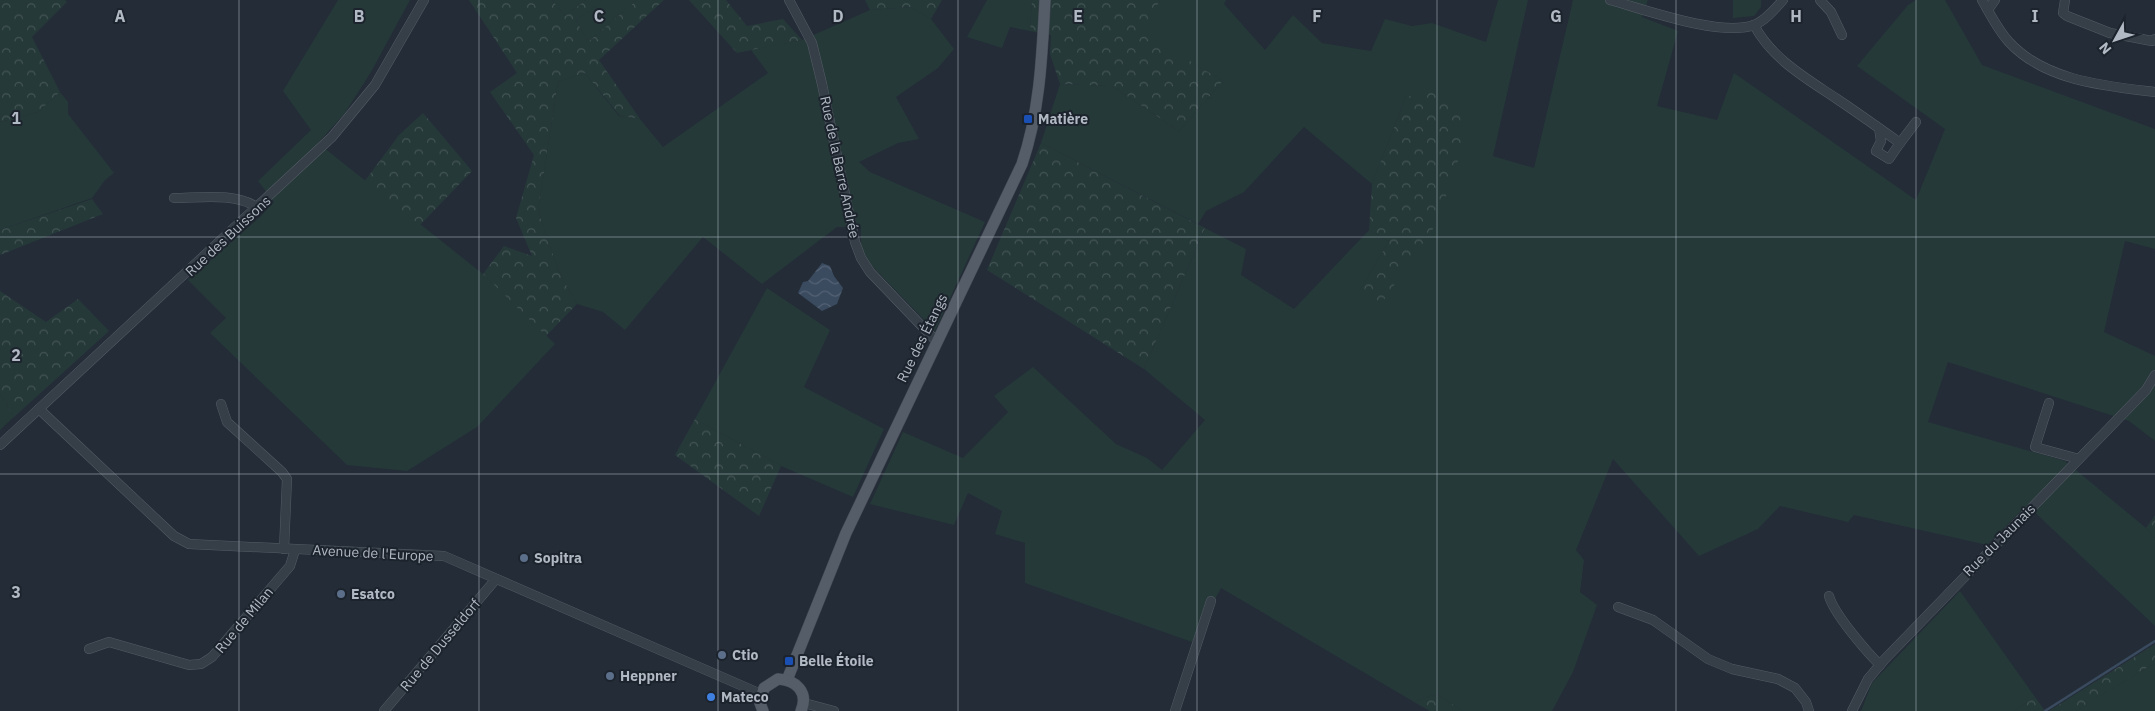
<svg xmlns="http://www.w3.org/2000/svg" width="2155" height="711" viewBox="0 0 2155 711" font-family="'IBM Plex Sans',sans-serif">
  <defs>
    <pattern id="forest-crowns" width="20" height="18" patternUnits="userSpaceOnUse" patternTransform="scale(1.25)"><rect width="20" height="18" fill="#263939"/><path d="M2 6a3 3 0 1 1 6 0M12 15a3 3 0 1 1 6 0" fill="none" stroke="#435454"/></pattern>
    <pattern id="water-waves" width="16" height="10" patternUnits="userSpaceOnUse" patternTransform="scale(1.25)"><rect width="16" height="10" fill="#3a4a5f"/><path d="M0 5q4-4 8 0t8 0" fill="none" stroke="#546274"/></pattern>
  </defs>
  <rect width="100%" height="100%" fill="#232c37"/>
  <g fill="#263939">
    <path d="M338,0H410L371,72L345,113L318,143L483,274L555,344L477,427L407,471L347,465L210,333L226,318L188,280L260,217L274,202L258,181L311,130L283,91Z"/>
    <path d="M552,0H586L565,16Z"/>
    <path d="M604,0H637L588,42L576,20Z"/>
    <path d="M987,0H1032L1030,31L1010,27L1002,48L967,37Z"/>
    <path d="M1160,0H1226L1224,4L1265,50L1293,15L1322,43L1371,51L1385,19L1412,26L1432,23L1486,42L1498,0H1528L1493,156L1534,168L1573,0H1648L1642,17L1678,31L1657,106L1717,120L1734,73L1916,200L1945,129L1857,66L1908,5L1916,0H1945L1982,65L2155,129V249L2125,241L2104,332L2155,356V441L2129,421L1948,362L1928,422L2065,461L2146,528L2155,538V626L2027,505L1987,545L1854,515L1848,522L1780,506L1758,529L1699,556L1613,459L1576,550L1584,560L1580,592L1597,605L1573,672L1552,711H1463L1436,694L1414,702L1221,588L1192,642L1025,583V543L995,534L1002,511L968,493L954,525L870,504L903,432L963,458L1008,412L994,396L1033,367L1116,444L1147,458L1162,470L1205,420L1144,369L1205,228L1246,249L1241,275L1294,309L1369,230L1389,241L1359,292L1437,223L1406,97L1372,184L1304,127L1244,192L1206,211L1198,224L1041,143L1060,84L1112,86L1179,131L1223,81L1143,33Z"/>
    <path d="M1733,0H1761V7L1754,16L1733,18Z"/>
    <path d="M911,7L931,19L954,49L938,68L896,97L919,139L898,143L859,162L870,172L985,222L935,331L868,262L861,247V227H837L762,284L703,237L625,330L603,312L577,304L559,272L538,211L558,82L585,73L619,116L640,119L663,147L768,73L751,50L802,40L870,10Z"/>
    <path d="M60,92L68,102V114L114,173L105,180L92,198L0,230V122L38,112Z"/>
    <path d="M767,288L830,330L804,387L884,429L853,497L781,466L695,419Z"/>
    <path d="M0,394L14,417L0,430Z"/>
    <path d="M1960,591L2035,697L2014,711H1861L1872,683Z"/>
    <path d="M2155,663V711H2075L2078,709Z"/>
  </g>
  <g fill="url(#forest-crowns)">
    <path d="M0,0H65L67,2L32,37L60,92L38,112L0,122Z"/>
    <path d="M469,0H552L565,16L586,0H604L576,20L588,42L637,0H664L599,60L640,119L620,116L585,73L558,82L538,211L559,272L577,304L546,336L483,274L504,246L532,256L516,218L534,155L490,92L517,73Z"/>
    <path d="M689,0H726L747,26L783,19L802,40L737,53Z"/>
    <path d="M865,0H942L931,19L911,7L870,10Z"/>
    <path d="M1032,0H1160L1144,33L1223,81L1179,131L1112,86L1060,84L1050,54L1051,35L1030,31Z"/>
    <path d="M1435,91L1458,108L1465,140L1437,223L1379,307L1359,292L1389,241L1369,230L1372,184L1406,97Z"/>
    <path d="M423,113L472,171L420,225L364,182L399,135Z"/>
    <path d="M1041,143L1205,228L1144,369L987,270Z"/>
    <path d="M92,199L103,214L0,255V230Z"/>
    <path d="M0,291L46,322L78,299L109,331L14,417L0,394Z"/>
    <path d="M695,419L781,466L759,516L675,455Z"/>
    <path d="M2155,515V538L2146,528Z"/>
    <path d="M2155,644V663L2075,711H2049Z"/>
    <path d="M1436,694L1463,711H1430L1414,702Z"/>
    <path d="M2035,697L2045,711H2014Z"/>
  </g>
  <path fill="url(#water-waves)" d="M822,263L830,266L834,276L843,288L837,304L822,311L798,293L803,282L808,281Z"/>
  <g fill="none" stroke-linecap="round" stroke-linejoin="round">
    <path stroke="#3a4a5f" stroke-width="2.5" d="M2045,711L2155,641"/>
    <g stroke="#545c65" stroke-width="10">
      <g id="minor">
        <path d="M789,0L812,43L822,84L855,242L861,258L870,272L937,342"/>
        <path d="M1610,0C1646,10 1721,37 1754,25C1765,21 1775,9 1783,0"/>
        <path d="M1820,0L1831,12L1842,35"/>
        <path d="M1982,0C1990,14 1998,30 2009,42C2045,81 2105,86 2155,92"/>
        <path d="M2065,0L2063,13L2067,16L2110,33L2152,41L2155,39"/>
        <path d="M1988,10L1995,0"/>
        <path d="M1754,25C1772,59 1806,78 1837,99C1858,113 1879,128 1900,143L1889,159L1876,151L1881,141L1879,128"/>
        <path d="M1900,143L1916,122"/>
        <path d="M174,198C199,198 236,192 258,208"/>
        <path d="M2049,403L2035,447L2079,459"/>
        <path d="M221,404L227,422L282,472L287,479L284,549"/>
        <path d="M39,409L174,536L189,544L444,556L761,694"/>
        <path d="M0,445L332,137L375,85L424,0"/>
        <path d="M1829,596C1834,614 1866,651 1880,665"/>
        <path d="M1618,607L1653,620L1708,659L1732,669L1778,679L1795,688L1806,702L1809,711"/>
        <path d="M89,649L109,642L189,665L201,664L212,657L290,566L295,550"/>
        <path d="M804,703L834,711"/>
        <path d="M384,711L496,579"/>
        <path d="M1175,711L1211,601"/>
        <path d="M1852,711L1868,679L1885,659L2146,390L2155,375"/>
      </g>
    </g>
    <g stroke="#404751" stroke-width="12">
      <g id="major">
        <path d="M787,680L846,533L1022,164C1040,111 1042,56 1045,0"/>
        <path d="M763,711L760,703L764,688L778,679C796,680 809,692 801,711"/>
      </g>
    </g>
    <use href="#minor" stroke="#363e48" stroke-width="9"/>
    <use href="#major" stroke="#555d68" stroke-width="11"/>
  </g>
  <path fill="none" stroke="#b1b9c4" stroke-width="1" stroke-opacity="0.55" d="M239,0V711M479,0V711M718,0V711M958,0V711M1197,0V711M1437,0V711M1676,0V711M1916,0V711M0,237H2155M0,474H2155"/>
  <g fill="#1a4fb4" stroke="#1c232c" stroke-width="2">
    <rect x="1023" y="114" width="10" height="10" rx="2.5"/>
    <rect x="784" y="656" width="10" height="10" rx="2.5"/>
  </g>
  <g fill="#5c6f8a" stroke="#1c232c" stroke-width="2">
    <circle cx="524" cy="558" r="5"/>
    <circle cx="341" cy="594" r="5"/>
    <circle cx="722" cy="655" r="5"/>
    <circle cx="610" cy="676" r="5"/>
  </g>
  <circle fill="#3f7fe0" stroke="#1c232c" stroke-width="2" cx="711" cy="697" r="5"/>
  <g text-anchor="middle" stroke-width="4" stroke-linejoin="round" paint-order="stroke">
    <g font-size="14" font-weight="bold" fill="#b1b9c4" stroke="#1c232c" text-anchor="start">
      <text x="1038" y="124">Matière</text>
      <text x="534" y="563">Sopitra</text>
      <text x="351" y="599">Esatco</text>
      <text x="732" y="660">Ctio</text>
      <text x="799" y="666">Belle Étoile</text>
      <text x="620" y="681">Heppner</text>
      <text x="721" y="702">Mateco</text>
    </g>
    <g font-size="14" fill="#b1b9c4" stroke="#1c232c">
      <text transform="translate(840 167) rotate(78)" y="5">Rue de la Barre Andrée</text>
      <text transform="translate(228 236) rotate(-43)" y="5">Rue des Buissons</text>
      <text transform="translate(922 338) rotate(-64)" y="5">Rue des Étangs</text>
      <text transform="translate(1999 540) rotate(-45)" y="5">Rue du Jaunais</text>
      <text transform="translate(373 553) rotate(3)" y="5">Avenue de l'Europe</text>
      <text transform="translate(244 620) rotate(-50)" y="5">Rue de Milan</text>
      <text transform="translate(440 645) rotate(-50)" y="5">Rue de Dusseldorf</text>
    </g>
  </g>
  <g font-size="16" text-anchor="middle" font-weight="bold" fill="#b1b9c4" stroke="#1c232c" stroke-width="4" stroke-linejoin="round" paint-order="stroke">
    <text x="120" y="22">A</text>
    <text x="359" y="22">B</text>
    <text x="599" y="22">C</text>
    <text x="838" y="22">D</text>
    <text x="1078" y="22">E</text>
    <text x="1317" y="22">F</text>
    <text x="1556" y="22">G</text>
    <text x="1796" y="22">H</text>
    <text x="2035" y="22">I</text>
    <text x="16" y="124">1</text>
    <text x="16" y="361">2</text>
    <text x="16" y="598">3</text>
  </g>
  <g transform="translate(2115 40) rotate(230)" stroke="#1c232c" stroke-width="4" paint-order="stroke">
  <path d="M0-4L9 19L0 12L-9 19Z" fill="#b1b9c4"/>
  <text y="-8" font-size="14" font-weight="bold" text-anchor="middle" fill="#b1b9c4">N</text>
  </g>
</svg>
